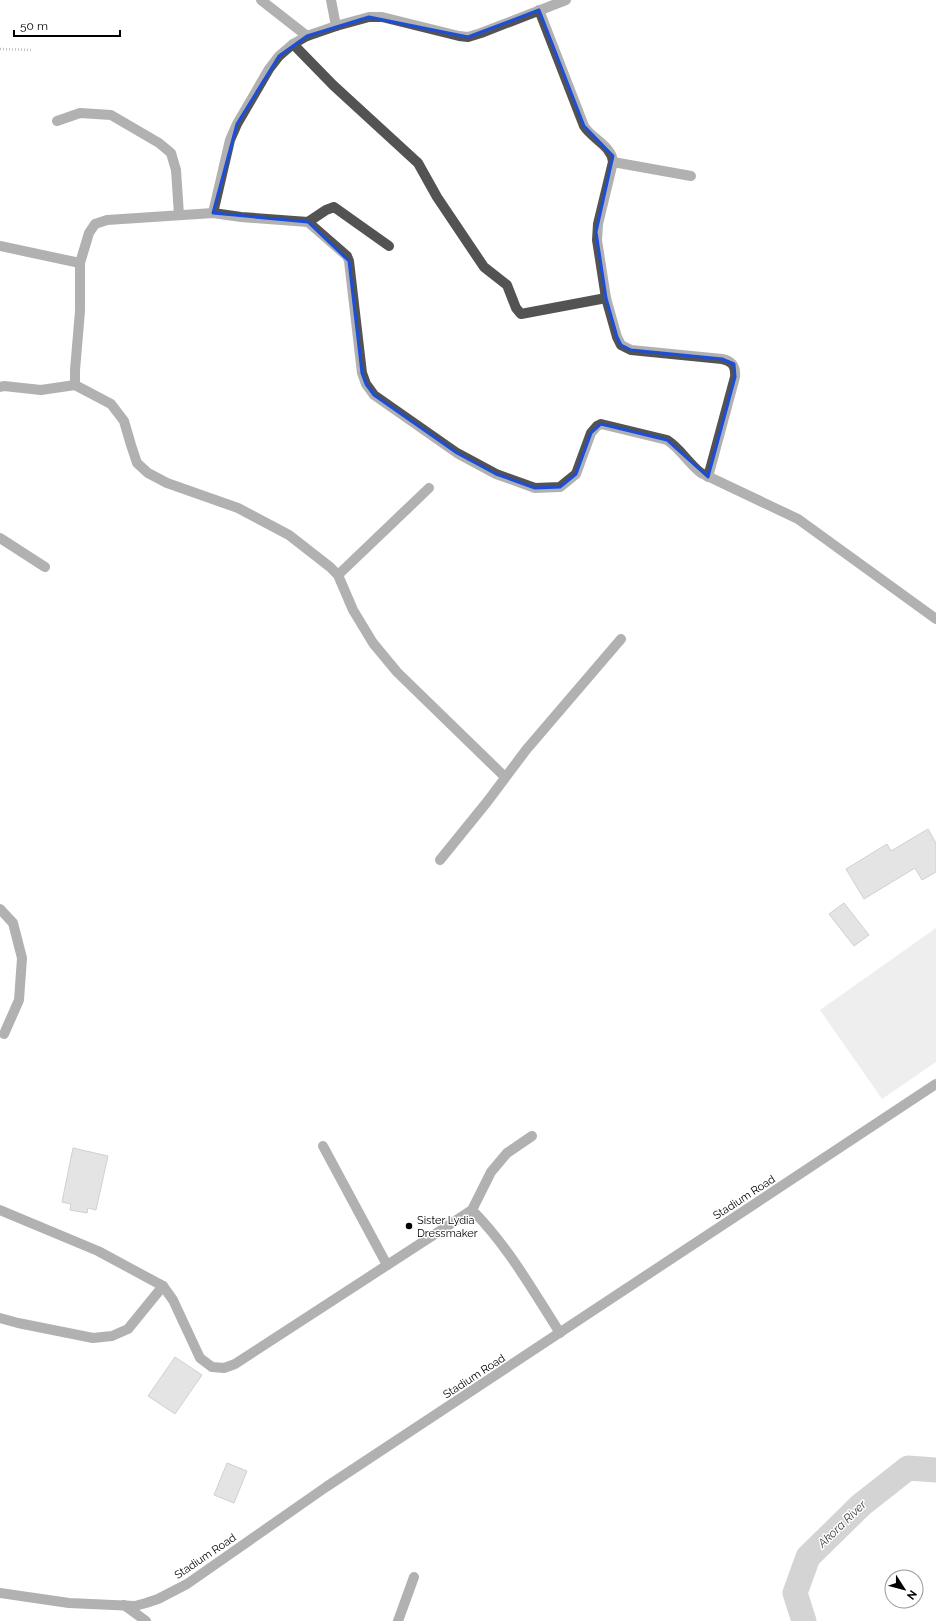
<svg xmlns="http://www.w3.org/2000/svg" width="936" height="1621" viewBox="0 0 936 1621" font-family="Raleway,sans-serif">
  <rect width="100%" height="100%" fill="#fff"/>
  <path fill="#dadada" d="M936,928V1062L882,1099L820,1010Z"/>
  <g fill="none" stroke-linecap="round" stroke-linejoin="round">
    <path stroke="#a1a1a1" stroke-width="25" d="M804,1621L795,1593L808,1557L861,1505L908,1468L936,1470"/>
  </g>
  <g fill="#c3c3c3" stroke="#979797">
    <path d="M928,829L936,843V872L922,880L915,868L864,899L846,869L887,844L891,851Z"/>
    <path d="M844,903L869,935L854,946L829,914Z"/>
    <path d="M73,1148L108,1156L96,1210L88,1208L87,1213L70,1210L71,1204L62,1202Z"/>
    <path d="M175,1357L202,1375L175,1414L148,1396Z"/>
    <path d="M227,1463L247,1471L234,1503L214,1495Z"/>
  </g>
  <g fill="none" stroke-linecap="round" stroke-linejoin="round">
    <path stroke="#757575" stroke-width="2.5" stroke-dasharray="1 2" stroke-linecap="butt" d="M0,49L32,50"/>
    <g stroke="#535353" stroke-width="10">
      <path d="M261,0L307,36"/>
      <path d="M331,0L336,26"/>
      <path d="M539,10L584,126C592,139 612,146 613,162L598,224L597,240L606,298L617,337L621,345L631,350L722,359C732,361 736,366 735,377L708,477"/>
      <path d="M293,44L333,85L418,163L437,197L484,267L507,285L516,308L521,314L606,298"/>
      <path d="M57,121L80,113L111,115L159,143L171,153L176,170L179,215"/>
      <path d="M613,162L691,176"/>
      <path d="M213,213L230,140L237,124L269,69L279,56L293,44L307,36L336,26L369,17H382L459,36L468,37L481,33L566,0"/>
      <path d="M308,222L347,256L349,261L362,373L366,384L374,395L457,453L496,474L535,488L560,487L576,474L591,433L597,426L601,424L667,440C681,449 688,463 701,473L798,519L936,619"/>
      <path d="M0,246L80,263"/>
      <path d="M389,246L334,207L326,210L308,222L241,217L213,213L107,220L95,224L89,233L80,263V311L75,370V385L111,404L124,421L131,445L137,463L148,473L167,483L238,508L289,535L330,567L338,575L353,610L373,643L397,672L505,777"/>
      <path d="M0,387L4,386L41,390L75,385"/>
      <path d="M0,538L45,567"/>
      <path d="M338,575L429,488"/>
      <path d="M440,860L487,802L526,750L621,639"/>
      <path d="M0,909L13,923L22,958L19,1000L4,1034"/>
      <path d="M323,1146L387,1265"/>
      <path d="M0,1210L98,1251L163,1286L173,1300L200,1358L212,1367L224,1368L235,1364L472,1210C508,1246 533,1291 560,1333"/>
      <path d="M472,1210L491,1172L507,1153L532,1136"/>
      <path d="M0,1318L18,1323L93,1338L112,1336L128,1329L163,1286"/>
      <path d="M0,1593L69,1603L135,1606L146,1603L158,1599L187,1584L326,1487L936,1084"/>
      <path d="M124,1605L146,1621"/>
      <path d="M398,1621L414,1577"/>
    </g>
  </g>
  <path d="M0 0H936V1621H0ZM539,10L584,126L613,156L596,232L606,298L617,337L621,345L631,350L722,359L734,364L735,377L708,477L667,440L601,424L591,433L576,474L560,487L535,488L496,474L457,453L374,395L366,384L362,373L349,261L308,222L213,213L237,124L279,56L307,36L369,17L468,37Z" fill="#fff" fill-opacity=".55" fill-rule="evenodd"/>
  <path fill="none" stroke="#1d4ed8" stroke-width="3" stroke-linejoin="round" d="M539,10L584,126L613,156L596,232L606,298L617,337L621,345L631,350L722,359L734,364L735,377L708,477L667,440L601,424L591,433L576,474L560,487L535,488L496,474L457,453L374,395L366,384L362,373L349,261L308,222L213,213L237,124L279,56L307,36L369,17L468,37Z"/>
  <circle fill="#000" stroke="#fff" stroke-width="1.5" cx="409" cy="1226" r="4"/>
  <g text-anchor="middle" stroke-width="3" stroke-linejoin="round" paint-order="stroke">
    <g font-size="11" fill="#000" stroke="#fff">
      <text transform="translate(744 1197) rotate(-33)" y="4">Stadium Road</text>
      <text transform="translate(474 1376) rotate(-33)" y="4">Stadium Road</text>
      <text transform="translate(205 1556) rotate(-34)" y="4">Stadium Road</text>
    </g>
    <g font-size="11" fill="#000" stroke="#fff" text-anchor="start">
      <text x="417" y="1224">Sister Lydia<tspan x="417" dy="13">Dressmaker</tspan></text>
    </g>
    <g font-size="12" font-style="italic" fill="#424242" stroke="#fff">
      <text transform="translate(842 1524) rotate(-44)" y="4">Akora River</text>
    </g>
  </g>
  <g transform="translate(904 1589) rotate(126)"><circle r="19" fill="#ffffff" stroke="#999999"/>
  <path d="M0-3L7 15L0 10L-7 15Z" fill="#000000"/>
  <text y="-6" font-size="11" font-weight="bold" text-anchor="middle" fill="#000000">N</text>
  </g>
  <path d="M14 30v6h106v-6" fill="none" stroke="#000000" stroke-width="2"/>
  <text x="20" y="30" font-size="12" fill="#000000" stroke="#ffffff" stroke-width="3" paint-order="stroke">50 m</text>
</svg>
